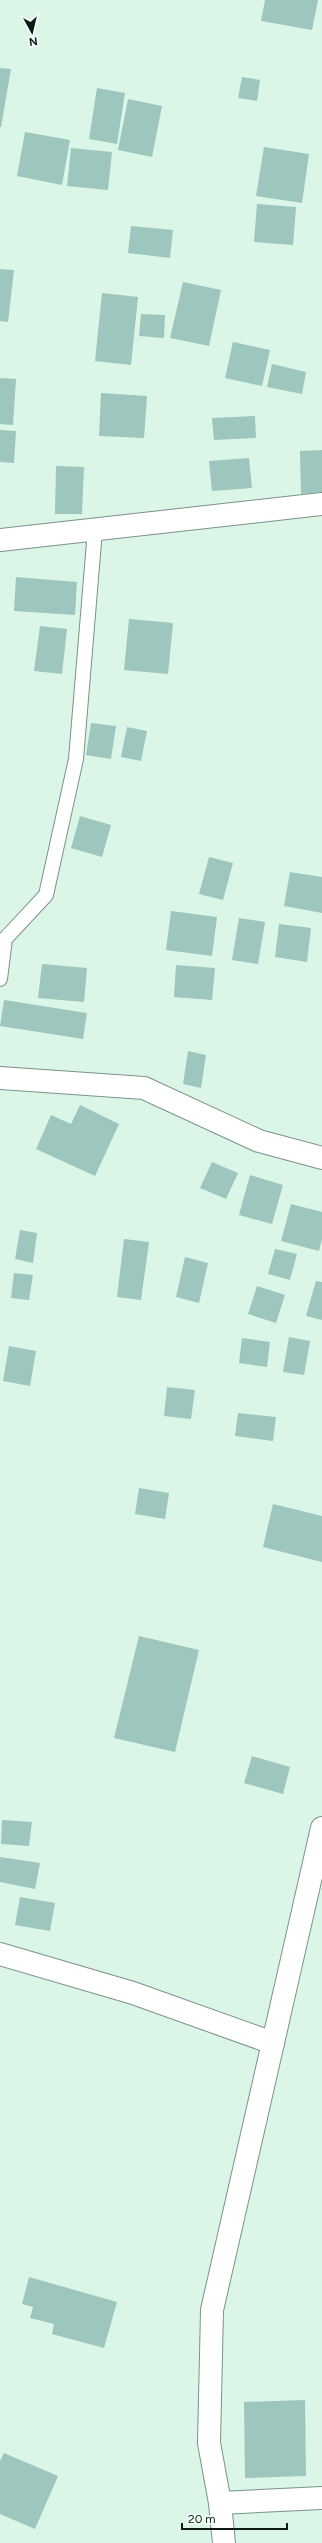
<svg xmlns="http://www.w3.org/2000/svg" width="322" height="2543" viewBox="0 0 322 2543" font-family="Figtree,sans-serif">
  <rect width="100%" height="100%" fill="#dbf6e7"/>
  <g fill="#9cc6be">
    <path d="M265,0H318L312,30L261,21Z"/>
    <path d="M0,68L11,69L1,127H0Z"/>
    <path d="M242,77L260,80L257,101L238,98Z"/>
    <path d="M97,88L125,93L117,144L89,139Z"/>
    <path d="M128,99L162,106L152,157L118,150Z"/>
    <path d="M25,132L70,140L62,185L17,176Z"/>
    <path d="M264,147L309,154L302,203L256,196Z"/>
    <path d="M71,148L112,152L108,190L67,186Z"/>
    <path d="M257,204L296,207L293,245L254,242Z"/>
    <path d="M131,226L173,230L170,258L128,253Z"/>
    <path d="M0,269L14,270L8,322L0,321Z"/>
    <path d="M183,282L221,290L209,346L170,338Z"/>
    <path d="M102,293L138,297L131,365L95,361Z"/>
    <path d="M141,314L165,315L164,338L139,336Z"/>
    <path d="M233,342L270,350L262,386L225,378Z"/>
    <path d="M272,364L306,372L302,394L267,387Z"/>
    <path d="M0,378L16,379L13,425L0,424Z"/>
    <path d="M101,393L147,396L144,438L99,436Z"/>
    <path d="M255,416L256,438L214,440L212,418Z"/>
    <path d="M0,430L16,431L14,463L0,462Z"/>
    <path d="M322,450V492L301,494L300,451Z"/>
    <path d="M249,458L252,488L212,491L209,461Z"/>
    <path d="M56,466L84,467L82,514H55Z"/>
    <path d="M16,577L77,582L75,615L14,611Z"/>
    <path d="M129,619L173,623L168,674L124,670Z"/>
    <path d="M40,626L67,629L62,674L34,671Z"/>
    <path d="M91,723L116,726L111,759L86,755Z"/>
    <path d="M127,727L147,731L141,761L121,757Z"/>
    <path d="M80,816L111,825L102,857L71,848Z"/>
    <path d="M209,857L233,863L223,900L199,894Z"/>
    <path d="M290,872L322,877V913L284,906Z"/>
    <path d="M171,911L217,917L212,956L166,950Z"/>
    <path d="M239,918L265,922L258,964L232,960Z"/>
    <path d="M279,924L311,928L307,962L275,957Z"/>
    <path d="M42,964L87,968L84,1002L38,998Z"/>
    <path d="M176,965L215,968L212,1000L174,997Z"/>
    <path d="M4,1000L87,1013L83,1039L0,1026Z"/>
    <path d="M188,1051L206,1055L201,1088L183,1084Z"/>
    <path d="M80,1105L119,1124L95,1176L36,1149L51,1115L71,1124Z"/>
    <path d="M212,1162L238,1173L226,1199L200,1188Z"/>
    <path d="M250,1175L283,1185L272,1224L239,1215Z"/>
    <path d="M291,1204L322,1212V1239L319,1251L281,1241Z"/>
    <path d="M20,1230L37,1233L33,1263L15,1259Z"/>
    <path d="M124,1239L149,1242L141,1300L117,1297Z"/>
    <path d="M275,1249L297,1254L290,1280L268,1274Z"/>
    <path d="M185,1257L208,1263L199,1303L176,1297Z"/>
    <path d="M14,1273L33,1275L29,1300L11,1298Z"/>
    <path d="M316,1281L322,1282V1320L306,1316Z"/>
    <path d="M257,1286L285,1295L276,1323L248,1314Z"/>
    <path d="M289,1337L310,1341L304,1375L283,1372Z"/>
    <path d="M242,1338L270,1342L267,1367L239,1363Z"/>
    <path d="M9,1346L36,1351L30,1386L3,1381Z"/>
    <path d="M167,1387L195,1390L191,1419L164,1416Z"/>
    <path d="M238,1413L276,1417L273,1441L235,1436Z"/>
    <path d="M139,1488L169,1493L165,1519L135,1514Z"/>
    <path d="M273,1504L322,1516V1562L263,1547Z"/>
    <path d="M139,1636L199,1650L175,1752L114,1738Z"/>
    <path d="M252,1756L290,1767L283,1794L244,1783Z"/>
    <path d="M2,1820L32,1822L29,1846L1,1844Z"/>
    <path d="M0,1857L40,1863L35,1889L0,1882Z"/>
    <path d="M20,1897L55,1903L50,1931L15,1925Z"/>
    <path d="M29,2277L117,2302L104,2348L52,2334L54,2324L30,2318L33,2307L22,2304Z"/>
    <path d="M305,2400L306,2476L245,2478L244,2402Z"/>
    <path d="M4,2453L58,2476L35,2529L0,2514V2461Z"/>
  </g>
  <g fill="none" stroke-linecap="round" stroke-linejoin="round">
    <g stroke="#7b9386" stroke-width="16">
      <path id="service" d="M0,979L5,939L46,895L76,759L95,530"/>
    </g>
    <g stroke="#7b9386" stroke-width="24">
      <g id="minor">
        <path d="M0,540L322,504"/>
        <path d="M0,1078L144,1088L259,1141L322,1158"/>
        <path d="M0,1954L133,1993L273,2043"/>
        <path d="M220,2503L322,2498"/>
        <path d="M224,2543L220,2503L209,2443L212,2310L322,1828"/>
      </g>
    </g>
    <use href="#service" stroke="#fff" stroke-width="14"/>
    <use href="#minor" stroke="#fff" stroke-width="22"/>
  </g>
  <g transform="translate(32 32) rotate(172)" stroke="#f4fff9" stroke-width="3" paint-order="stroke">
  <path d="M0-3L7 15L0 10L-7 15Z" fill="#0f1914"/>
  <text y="-6" font-size="11" font-weight="bold" text-anchor="middle" fill="#0f1914">N</text>
  </g>
  <path d="M182 2523v6h105v-6" fill="none" stroke="#0f1914" stroke-width="2"/>
  <text x="188" y="2523" font-size="12" fill="#0f1914" stroke="#f4fff9" stroke-width="3" paint-order="stroke">20 m</text>
</svg>
